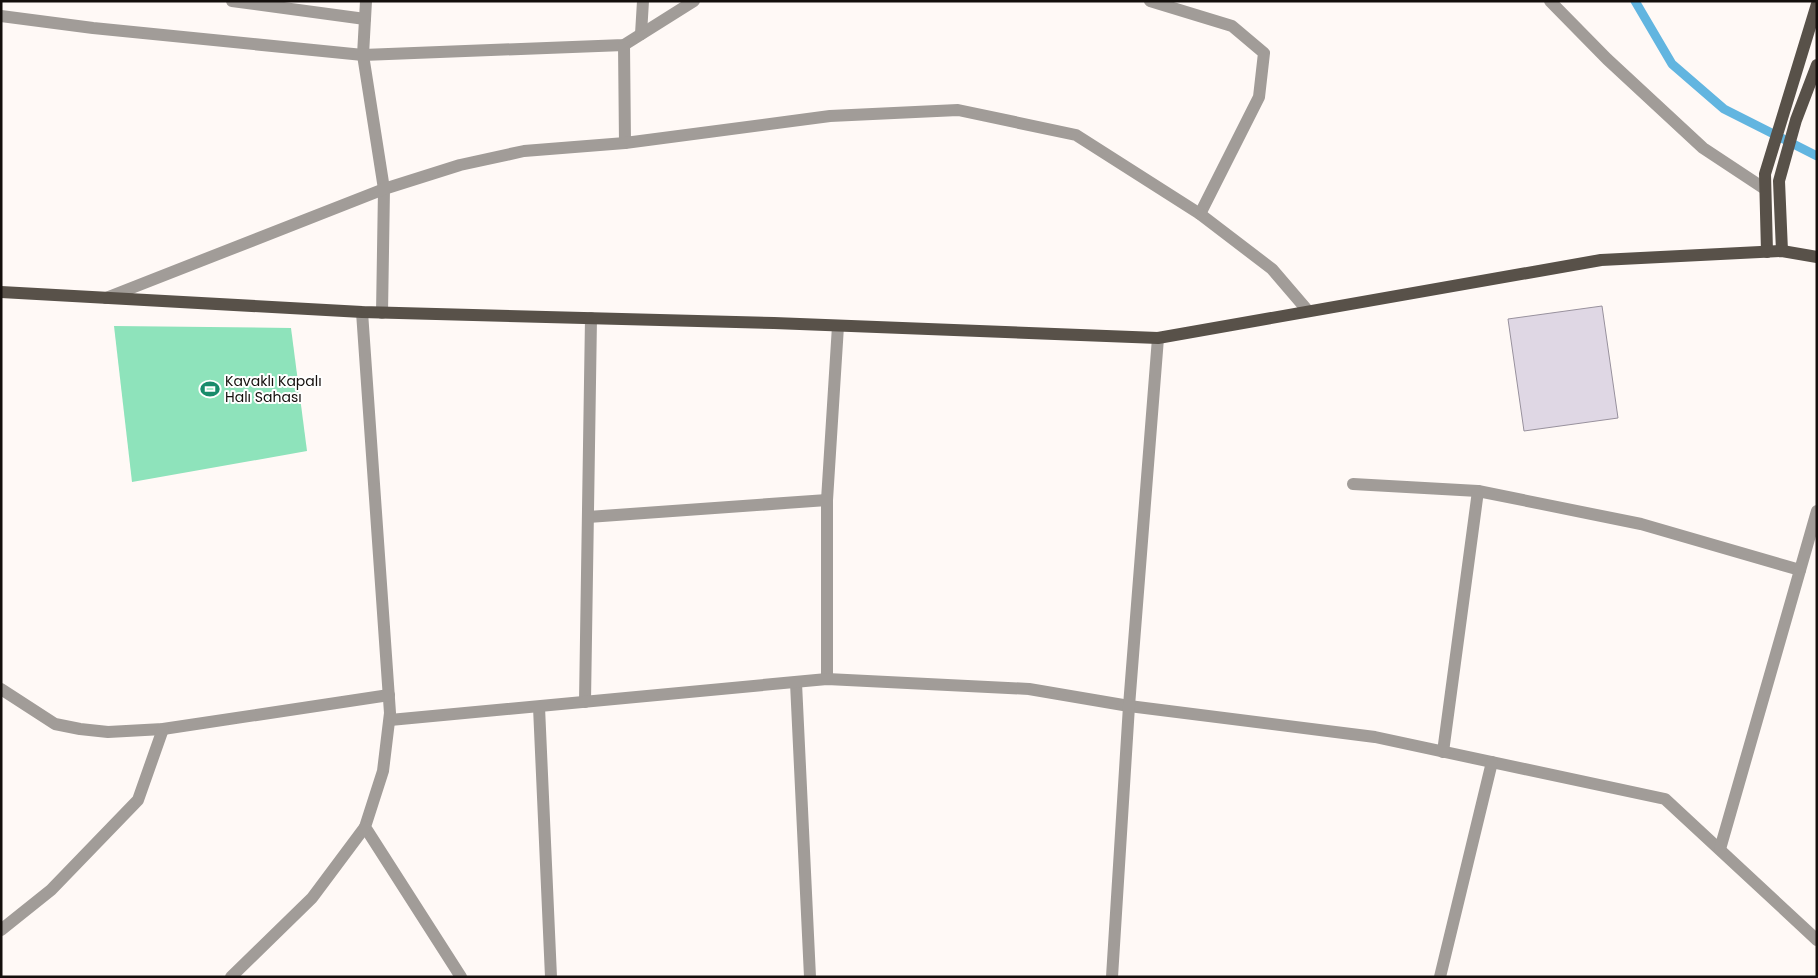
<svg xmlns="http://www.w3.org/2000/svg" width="1818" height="978" viewBox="0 0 1818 978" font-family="Poppins,sans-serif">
  <rect width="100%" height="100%" fill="#fff9f6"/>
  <path fill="#8ee3bb" d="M114,326L291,328L307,451L132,482Z"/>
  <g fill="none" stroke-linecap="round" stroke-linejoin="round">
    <path stroke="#62b5e0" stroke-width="9" d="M1635,1L1672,64L1724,109L1817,156"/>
  </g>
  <path fill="#dfd7e4" stroke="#98919d" d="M1602,306L1618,418L1524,431L1508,319Z"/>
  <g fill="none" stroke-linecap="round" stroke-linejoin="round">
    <g stroke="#a19c98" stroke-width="12">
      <path d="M232,1L365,19"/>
      <path d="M366,1L363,55L384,189L382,313"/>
      <path d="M1150,1L1232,26L1264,53L1259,97L1200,214"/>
      <path d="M1550,1L1607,59L1703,148L1765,189"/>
      <path d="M1,16L93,28L363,55L624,45L694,1"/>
      <path d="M641,34L643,1"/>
      <path d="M624,45L625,143"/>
      <path d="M106,298L384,189L460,165L524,151L625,143L830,116L958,110L1076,135L1200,214L1272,269L1308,311"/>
      <path d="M362,312L390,713L383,771L365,827L461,977"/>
      <path d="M1353,484L1478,491L1641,524L1800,570"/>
      <path d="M588,517L827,500"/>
      <path d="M827,679V500L838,326"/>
      <path d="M796,683L810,977"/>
      <path d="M1,689L55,724L80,729L108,732L163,729L389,695"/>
      <path d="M585,702L591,318"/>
      <path d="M539,707L551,977"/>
      <path d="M390,720L827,679L1029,689L1129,706L1375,737L1665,799L1817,940"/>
      <path d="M1443,752L1478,491"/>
      <path d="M1720,849L1817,511"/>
      <path d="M1,930L51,890L138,800L163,729"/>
      <path d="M231,977L312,898L365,827"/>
      <path d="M1112,977L1129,706L1158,338"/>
      <path d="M1440,977L1492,762"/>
    </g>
    <g stroke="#585149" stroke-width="12">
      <path d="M1782,251L1779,181L1796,120L1817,65"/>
      <path d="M1767,252L1765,174L1817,4"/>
      <path d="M1,292L362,312L774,323L1158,338L1601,260L1782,251L1817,257"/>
    </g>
  </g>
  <defs>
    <g id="stadium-bare" transform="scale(1.5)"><path d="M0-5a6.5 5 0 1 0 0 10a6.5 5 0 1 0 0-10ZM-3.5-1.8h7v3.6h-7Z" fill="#188b6b" stroke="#fff" stroke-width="2.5" paint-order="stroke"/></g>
  </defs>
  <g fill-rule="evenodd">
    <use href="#stadium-bare" x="210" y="389"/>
  </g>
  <g text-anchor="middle" stroke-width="4" stroke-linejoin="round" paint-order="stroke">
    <g font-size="14" fill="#140f0c" stroke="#fff" text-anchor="start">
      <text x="225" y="386">Kavaklı Kapalı<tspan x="225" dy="16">Halı Sahası</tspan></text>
    </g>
  </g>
  <rect width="1818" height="978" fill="none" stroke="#140f0c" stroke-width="5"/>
</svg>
